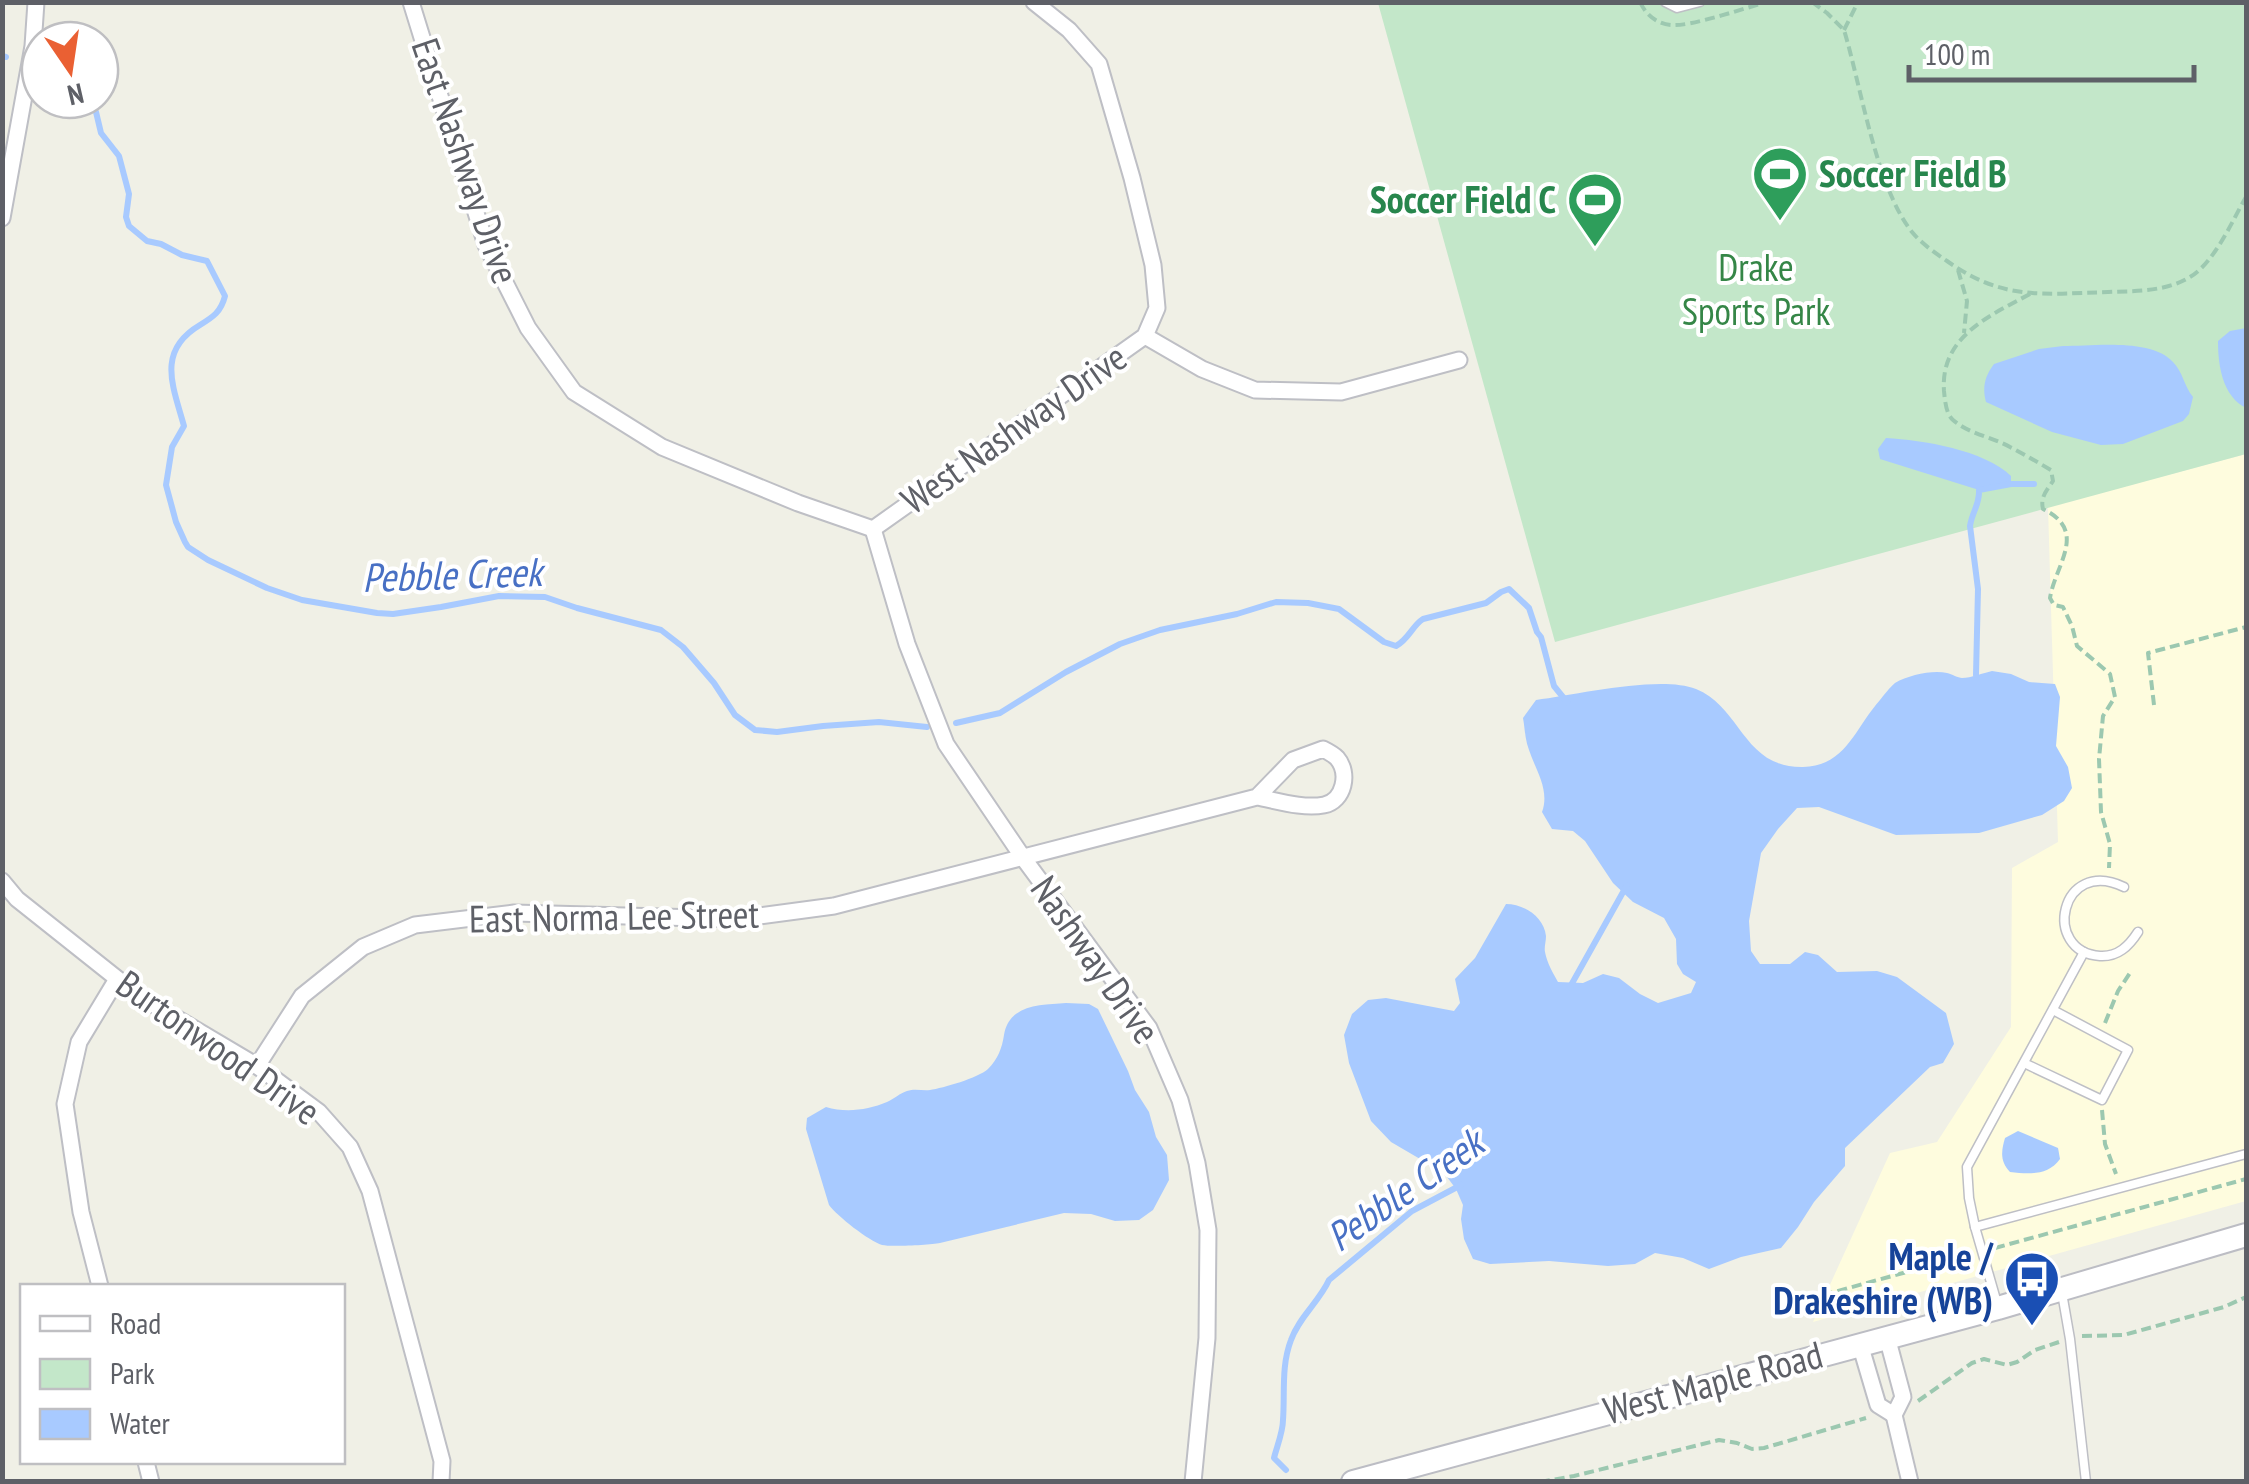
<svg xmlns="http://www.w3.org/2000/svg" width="2249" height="1484" viewBox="0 0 2249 1484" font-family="'PT Sans Narrow',sans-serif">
  <rect width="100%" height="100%" fill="#f0f0e6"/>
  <path fill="#fefcde" d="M2246,454V1201L1813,1322L1890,1153L1937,1142L2011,1027L2012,868L2058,842L2048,507Z"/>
  <path fill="#c3e7c9" d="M1378,3H2246V454L1555,642Z"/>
  <g fill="#a8caff">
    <path d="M2246,328V408C2222,396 2218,365 2218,341L2230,331Z"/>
    <path d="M2063,346C2093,346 2152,338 2173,362C2183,372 2184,386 2193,397L2189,414L2183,421L2123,444L2101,445L2052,432L1986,402C1982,387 1985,376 1994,364L2039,349Z"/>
    <path d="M1886,438C1923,440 1984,450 2011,476V484L1979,490L1880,459L1878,449Z"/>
    <path d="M1992,671L2011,674L2029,682L2055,684L2060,697L2056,746L2068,767L2072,788L2064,801L2042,815L1979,833L1896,835L1819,807L1797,808L1778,829L1761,853L1749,921L1751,951L1760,964H1790L1805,952L1818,955L1837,972L1877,971L1897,977L1946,1013L1954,1044L1943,1063L1930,1067L1845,1148V1166L1814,1202L1798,1227L1781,1248L1741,1257L1709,1269L1683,1258L1655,1253L1635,1264L1608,1266L1549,1261L1490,1264L1473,1259L1464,1239L1461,1219L1463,1205L1456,1189L1444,1173L1391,1142L1371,1121L1349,1063L1344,1035L1352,1014L1368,1000L1386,998L1454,1011L1460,1003L1455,979L1475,958L1506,904C1524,904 1544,917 1546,936C1546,942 1544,947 1545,952C1547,963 1553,973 1558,982L1583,983L1603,974L1619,978L1640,994L1658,1003L1691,993L1696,982L1683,974L1677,964L1676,939L1664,918L1633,902L1613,883L1585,841L1573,831L1552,829L1542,812C1550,790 1536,771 1529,750C1525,740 1525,729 1523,718L1536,700C1577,695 1659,675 1696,689C1742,708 1743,768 1803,767C1846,766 1855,728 1880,700C1884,695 1890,687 1895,683C1909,675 1932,670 1947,673C1952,674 1958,678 1962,678C1971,678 1983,673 1992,671Z"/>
    <path d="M1066,1003L1089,1004L1098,1009L1128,1071L1135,1090L1149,1112L1156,1137L1167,1155L1169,1180L1153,1210L1139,1220L1115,1221L1091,1214L1064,1213L940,1243C930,1245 891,1247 882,1245C869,1241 837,1216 829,1205L806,1129L807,1118L826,1107C846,1113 868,1110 887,1102C894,1099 900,1093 907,1091C915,1088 922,1091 930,1090C943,1088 978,1078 988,1069C998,1059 1002,1048 1004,1035C1009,1004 1041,1005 1066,1003Z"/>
    <path d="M2018,1131L2058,1148L2060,1159C2048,1176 2029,1174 2010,1172C2000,1161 2001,1152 2005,1138Z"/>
  </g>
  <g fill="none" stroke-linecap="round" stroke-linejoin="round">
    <g stroke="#a8caff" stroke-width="6">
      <path d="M2,56L6,57"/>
      <path d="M87,100L96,112L101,133L119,156L129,194L126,217L129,226L147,241L161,244L182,255L207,261L225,296C221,312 213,317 200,325C156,351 173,386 184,426L172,447L166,485L176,522L185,542L188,547L208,560L267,588L302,600L377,613L393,614L441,607L499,596L545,597L577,608L661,630L683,647L714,683L735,715L755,730L777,732L823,726L879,722L927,727"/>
      <path d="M1976,675L1978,589L1970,526C1972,512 1980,504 1979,490L2011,484H2034"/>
      <path d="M956,723L1000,713L1066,672L1120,644L1160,630L1237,614L1276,602L1308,603L1339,609L1384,642L1396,646C1409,639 1412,626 1423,619L1486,603L1501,592L1509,589L1529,608L1537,632L1541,637L1554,686L1567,702"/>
      <path d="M1570,987L1627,885"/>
      <path d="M1286,1470L1274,1458C1277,1446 1283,1432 1283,1420C1285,1393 1281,1366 1291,1340C1299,1317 1319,1302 1329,1280L1412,1211L1461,1185"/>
    </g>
    <g stroke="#bebfc5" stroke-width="11">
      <g id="service">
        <path d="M1665,2L1677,8L1700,2"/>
        <path d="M2124,887C2060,856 2041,952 2100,956C2118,957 2129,946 2138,932"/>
        <path d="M2024,1063L2102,1100L2128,1050L2053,1010"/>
        <path d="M1975,1227L1969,1198L1967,1167L2084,952"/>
        <path d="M2062,1293L2070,1339L2086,1482"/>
        <path d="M1997,1303L1975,1227L2246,1154"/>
      </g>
    </g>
    <g stroke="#bebfc5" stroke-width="19">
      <g id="minor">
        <path d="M411,2L486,245L528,328L574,392L662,447L798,503L873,529"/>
        <path d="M2,218L33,46L36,2"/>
        <path d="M1145,336L1202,369L1255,390L1341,392L1459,360"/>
        <path d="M873,529L907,644L946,744L1024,859L1149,1028L1180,1100L1197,1163L1208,1230L1207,1338L1193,1482"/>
        <path d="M873,529L1145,336L1157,308L1153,265L1132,178L1099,64L1069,30L1034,2"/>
        <path d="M2,881L17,899L139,996L257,1066L319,1112L350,1147L370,1191L442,1461L441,1482"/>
        <path d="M257,1066L302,996L363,947L415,925L514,913L737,919L834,906L1257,797C1278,801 1303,809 1324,805C1344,801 1350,773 1337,758C1334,755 1327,751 1323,749L1293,760L1257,797"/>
        <path d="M100,1286L81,1212L65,1104L79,1042L117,979"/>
        <path d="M1860,1344L1878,1405L1894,1415L1903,1397L1887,1337"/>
        <path d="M1894,1415L1910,1482"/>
        <path d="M146,1462L151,1482"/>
      </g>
    </g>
    <g stroke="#bcbdc4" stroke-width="26">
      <path id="secondary" d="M1353,1482L1998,1308L2246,1235"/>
    </g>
    <g stroke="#9cc8b0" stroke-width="4" stroke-dasharray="10 5" stroke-linecap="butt">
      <path d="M1640,2C1646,15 1657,24 1671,25C1690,27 1745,8 1767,2"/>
      <path d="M1812,2L1827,13L1844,30C1861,86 1876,187 1912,232C1921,243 1935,253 1947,261C2003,301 2043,294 2108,292C2135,291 2165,292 2190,277C2215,262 2232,221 2246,197"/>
      <path d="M1844,30L1858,2"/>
      <path d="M1958,270L1967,301L1964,333"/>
      <path d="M2030,294C1989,316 1940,337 1944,391C1945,401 1946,414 1953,420C1969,434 1992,437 2010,447C2024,454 2037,462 2051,470L2053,481C2047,490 2040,497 2043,509C2089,531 2055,565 2050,598L2054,605L2063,607L2072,626L2077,646L2110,674L2115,697L2103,716L2099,759L2101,812L2110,844L2109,868"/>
      <path d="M2154,705L2148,653L2246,627"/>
      <path d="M2105,1023L2118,991L2132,970"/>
      <path d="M2102,1110L2105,1144L2116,1174"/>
      <path d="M1995,1248L2246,1179"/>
      <path d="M1794,1303L1972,1254"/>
      <path d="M2082,1336L2124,1335L2224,1307L2246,1297"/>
      <path d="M1918,1401L1972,1363L1984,1359L2007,1365L2017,1362L2035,1350L2059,1342"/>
      <path d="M1540,1482L1574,1476L1719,1440L1737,1443L1752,1449L1764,1448L1866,1418"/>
    </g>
    <use href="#service" stroke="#fff" stroke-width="8"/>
    <use href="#minor" stroke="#fff" stroke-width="15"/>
    <use href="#secondary" stroke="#fff" stroke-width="22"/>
  </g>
  <defs>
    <g id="stadium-pin" transform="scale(2.875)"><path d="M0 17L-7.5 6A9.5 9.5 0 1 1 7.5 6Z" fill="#2e9e5b" stroke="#fff"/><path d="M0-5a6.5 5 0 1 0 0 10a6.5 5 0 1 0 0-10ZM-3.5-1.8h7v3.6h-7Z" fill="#fff"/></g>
    <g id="bus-pin" transform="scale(2.875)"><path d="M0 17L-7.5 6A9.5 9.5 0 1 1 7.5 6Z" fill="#1a4fb4" stroke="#fff"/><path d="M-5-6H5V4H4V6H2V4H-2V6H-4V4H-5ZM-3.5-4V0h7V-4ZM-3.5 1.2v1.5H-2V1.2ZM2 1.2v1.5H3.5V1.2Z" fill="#fff"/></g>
  </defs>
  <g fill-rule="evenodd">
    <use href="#stadium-pin" x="1780" y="174"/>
    <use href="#stadium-pin" x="1595" y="200"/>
    <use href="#bus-pin" x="2032" y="1279"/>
  </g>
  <g text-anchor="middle" stroke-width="8" stroke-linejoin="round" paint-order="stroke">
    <g font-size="38" fill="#5e6067" stroke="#fff">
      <text transform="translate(465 161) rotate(71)" y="13">East Nashway Drive</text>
      <text transform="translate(1014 429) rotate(-35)" y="13">West Nashway Drive</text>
      <text transform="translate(614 917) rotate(-1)" y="13">East Norma Lee Street</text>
      <text transform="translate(1095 960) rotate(55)" y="13">Nashway Drive</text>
      <text transform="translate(218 1048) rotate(35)" y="13">Burtonwood Drive</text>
      <text transform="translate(1713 1383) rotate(-15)" y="13">West Maple Road</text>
    </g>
    <g font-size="38" font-weight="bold" fill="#27864d" stroke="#fff" text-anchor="start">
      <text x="1819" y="187">Soccer Field B</text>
      <text x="1556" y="213" text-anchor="end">Soccer Field C</text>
    </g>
    <g font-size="38" fill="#358647" stroke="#fff">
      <text x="1756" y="281">Drake<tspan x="1756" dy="44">Sports Park</tspan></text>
    </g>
    <g font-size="38" font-weight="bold" fill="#164399" stroke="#fff" text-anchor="end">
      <text x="1993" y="1270">Maple /<tspan x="1993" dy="44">Drakeshire (WB)</tspan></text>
    </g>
    <g font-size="40" font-style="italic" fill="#4870c4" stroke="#fff">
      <text transform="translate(452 575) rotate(-2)" y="14">Pebble Creek</text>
      <text transform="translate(1405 1190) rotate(-35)" y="14">Pebble Creek</text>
    </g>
  </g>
  <rect width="2249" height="1484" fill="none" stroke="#5e6067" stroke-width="10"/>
  <rect x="20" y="1284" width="325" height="180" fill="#ffffff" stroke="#bfbfc2" stroke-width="2.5"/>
  <rect x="40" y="1316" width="50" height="15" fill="#ffffff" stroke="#bfbfc2" stroke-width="2.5"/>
  <text x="110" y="1334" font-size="30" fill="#5e6067">Road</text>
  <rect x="40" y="1359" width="50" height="30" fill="#c3e7c9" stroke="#bfbfc2" stroke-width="2.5"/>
  <text x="110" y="1384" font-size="30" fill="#5e6067">Park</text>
  <rect x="40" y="1409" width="50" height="30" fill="#a8caff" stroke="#bfbfc2" stroke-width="2.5"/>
  <text x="110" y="1434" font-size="30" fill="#5e6067">Water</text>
  <g transform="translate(70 70) rotate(167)"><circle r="48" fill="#ffffff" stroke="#bfbfc2" stroke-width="2.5"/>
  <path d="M0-8L18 38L0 25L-18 38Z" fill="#ea6033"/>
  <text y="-15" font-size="28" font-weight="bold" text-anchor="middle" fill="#5e6067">N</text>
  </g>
  <path d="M1909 65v15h285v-15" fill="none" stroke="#5e6067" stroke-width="5"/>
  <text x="1924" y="65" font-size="30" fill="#5e6067" stroke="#ffffff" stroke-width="8" paint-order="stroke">100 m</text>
</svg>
